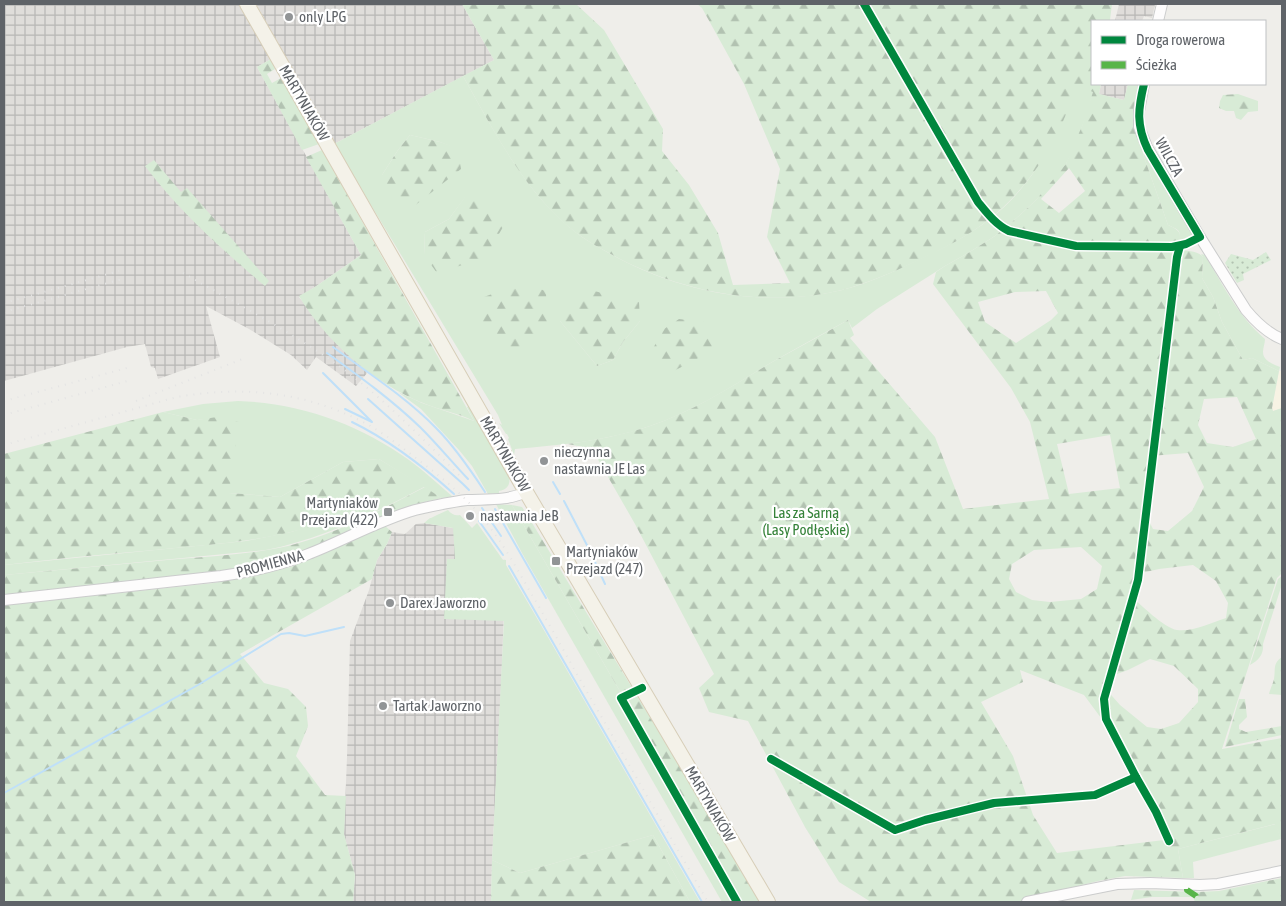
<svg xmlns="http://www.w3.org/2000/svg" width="1286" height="906" viewBox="0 0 1286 906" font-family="'Asap Condensed',sans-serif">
  <defs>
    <pattern id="industrial-grid" width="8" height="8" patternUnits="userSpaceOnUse" patternTransform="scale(1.25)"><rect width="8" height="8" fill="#dfddda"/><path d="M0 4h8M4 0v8" fill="none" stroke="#b8b7b5"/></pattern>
    <pattern id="forest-firs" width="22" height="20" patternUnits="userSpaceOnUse" patternTransform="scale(1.25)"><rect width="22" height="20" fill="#d8ebd6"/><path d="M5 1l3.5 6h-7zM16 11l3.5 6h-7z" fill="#b2c2b1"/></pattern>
    <pattern id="garden-dots" width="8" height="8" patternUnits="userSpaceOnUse" patternTransform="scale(1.25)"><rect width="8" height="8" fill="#d8ebd6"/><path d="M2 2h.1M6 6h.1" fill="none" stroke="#b2c2b1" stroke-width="1.8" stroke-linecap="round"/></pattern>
  </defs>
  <rect width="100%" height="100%" fill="#efeeea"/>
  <path fill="#f7f3e4" d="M1279,371H1282V408L1273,411L1272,408Z"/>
  <g fill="url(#industrial-grid)">
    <path d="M4,4H241L271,59L257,67L361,255L315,287L299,297L343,350L368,372L356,386L316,357L307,370L291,355L249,329L206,306L220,357L158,379L155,368L151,367L145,344L127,347L4,381Z"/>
    <path d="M256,4H462L494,60L334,144Z"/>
    <path d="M1119,4H1155L1152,18L1144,16L1142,21H1115Z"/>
    <path d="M1101,84H1128L1124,100L1099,94Z"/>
    <path d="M424,523L475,532L492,559L506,560L501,687L492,860L491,902H353L355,875L344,834L347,757L350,641L369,590L377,560L387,544L392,532L405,534L416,524Z"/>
  </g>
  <g fill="#d8ebd6" fill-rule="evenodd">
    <path d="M1092,21L1093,92L1089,108L1074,148L1066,164L1057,177L1036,200L1020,215L995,236L968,253L945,266L877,309L852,328L848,320C823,334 798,347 774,361C734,385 695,411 650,426C607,441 560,445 515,449L514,455L508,439L509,438L507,434H506L499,423L502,425L498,415L334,144L463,76C494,131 524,191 574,231C584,239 595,245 607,252C677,292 762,309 842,290C871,283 899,269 926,256C963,239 999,218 1024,185C1029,179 1035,171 1039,164C1047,147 1052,128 1059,111C1070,81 1081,51 1092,21ZM410,135L440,142L458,149L382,175L398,150ZM466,196L424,255L425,232L449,219ZM560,321H640L623,342L613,360L597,366Z"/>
    <path d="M1143,154L1146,155L1151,166L1195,238L1185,243L1178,244C1181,230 1181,231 1168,225Z"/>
    <path d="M1201,254L1205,255C1223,285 1238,316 1265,339C1265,343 1263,348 1263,352C1263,361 1273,364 1280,367L1279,371L1252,358L1243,360L1222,322L1213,297L1202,278L1203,257Z"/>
    <path d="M398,392L422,403L474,421L467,407L472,405L509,476C511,484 507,490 499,491V493L488,494L472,466L459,450L421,409Z"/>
    <path d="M238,401C300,403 359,424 409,460C424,471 438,484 453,497L441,498L424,487C373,514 322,539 266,550L4,575V565L246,541L291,532L333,519L352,512L411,479L379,459L343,462L280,497L229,493L226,420L217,418L197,420L163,412L203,404Z"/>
    <path d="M496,504L512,505L742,902H722L522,553Z"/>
    <path d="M448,510C451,514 455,516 460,515L472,528L477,523L503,560H506V565L545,632L700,902H690L653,835L520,873L492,860L504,621L444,619L447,559H455L453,528L424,523L430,518H431L437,515Z"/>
    <path d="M1276,824L1281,839L1193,862L1194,878H1183L1178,849Z"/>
  </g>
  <g fill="url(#forest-firs)" fill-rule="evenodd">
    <path d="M462,4H576L604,30L663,129L662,151L689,185L718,233L733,285L790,283L767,237L780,169L744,84L702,8L697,4H1112L1110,20L1112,21H1092V84H1101L1099,94L1124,100L1128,84H1138C1136,94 1133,104 1134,115C1135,128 1142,140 1143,154L1168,225C1184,232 1180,234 1178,250C1186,251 1197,250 1203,257L1202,278L1213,297L1222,322L1243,360L1252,358L1279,371L1272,408L1273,411L1282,408V573L1277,578L1222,749L1282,738V839H1281L1275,824L1178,849L1183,878L1125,876L1098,881L1035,897V902H871L839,882L805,827L748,721L709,712L699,688L714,674L635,524L596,456L588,448L568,444C595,440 623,435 650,426C694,411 734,385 774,361C799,347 824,334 848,320L854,335L850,338L935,437L963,509L1049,499L1030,422L1011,388L933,284L936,272L945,266L968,253L995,236L1020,215L1036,200L1066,164L1082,126L1093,92L1076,85C1073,94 1071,103 1067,112C1050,153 1023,194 987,221C965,238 942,249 917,261C893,272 868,283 842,290C765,309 678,292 609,253C597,247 586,240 575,232C524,192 494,131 463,76L494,60ZM1069,168L1085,191L1059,213L1041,199ZM1046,291L1058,313L1051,320L1016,343L985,322L978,302L1015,292ZM1237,397L1256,439L1233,447L1207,443L1198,425L1204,399ZM1110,435L1120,488L1069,494L1057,444ZM1188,453L1204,487L1192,511L1168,531L1153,529L1144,511L1150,456ZM1081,547L1102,566L1097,589L1081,599L1050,602L1032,600L1016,592L1009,579L1012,564L1034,550ZM1193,565L1216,581L1228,603L1226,618C1211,623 1193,632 1177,630C1164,628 1140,604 1130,595L1137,574L1159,569ZM1150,659L1174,666L1198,689V702L1179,723L1161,729L1147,727L1120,705L1105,688L1110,671L1117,674L1128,670ZM1020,670L1084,695L1101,718L1164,840L1057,853L1033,815L1013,756L981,702L1023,682Z"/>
    <path d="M271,59L275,69L267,74L272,83L281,78L319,144L302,150L257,67Z"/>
    <path d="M1238,94L1258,101V111L1248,112L1241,120L1236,118L1234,111H1226L1219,108L1220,101L1223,95Z"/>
    <path d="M410,135L440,142L458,148L461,169L408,211L385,194L382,175L398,150Z"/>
    <path d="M322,150L474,421C458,413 440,410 423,403C375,384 325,341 299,296L315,287L361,255L306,157Z"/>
    <path d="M154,160L181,192L187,188L269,281L265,286C221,249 180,212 145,166Z"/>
    <path d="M466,196L495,208L503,227L485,258L437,273L424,255L425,232L449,219Z"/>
    <path d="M521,283L546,291L548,329L535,346L507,348L482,326L484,297Z"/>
    <path d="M586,289L639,302L640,321L623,342L613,360L597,366L560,321L571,300Z"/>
    <path d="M679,319L713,323L712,351L668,374L647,359L664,329Z"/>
    <path d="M163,412L197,420L217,417L239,422L229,493L280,497L343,462L379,459L412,479C374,503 334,522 291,532C246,543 200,545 155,550C105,554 54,559 4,565V454Z"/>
    <path d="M425,487L441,498L413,505L378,518L311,548L280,559L244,568L126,581L4,596V575C62,570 120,564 178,559C215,556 252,554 288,546C336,534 381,510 425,487Z"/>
    <path d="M512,505L522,507L526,513L762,902H742Z"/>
    <path d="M385,526L392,532L387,544L377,560L372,579L240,654L264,683L288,689L306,707L308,726L296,756L325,795L346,796L344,834L355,875L353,902H4V605L214,583L291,567Z"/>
    <path d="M1282,576V584L1263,644C1264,654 1259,660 1250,665L1278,579Z"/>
    <path d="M1282,657V695L1269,694C1270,689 1273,684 1274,679C1276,669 1272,664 1282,657Z"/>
    <path d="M1239,699H1245L1247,717L1239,725V729L1246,732L1282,726V735L1225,747Z"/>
    <path d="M653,835L690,902H491L492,860L520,873Z"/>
    <path d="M1282,878V902H1195L1193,897H1152L1131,900L1134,890L1198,892L1219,891Z"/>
  </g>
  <path fill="url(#garden-dots)" d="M1266,252L1271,260L1243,274L1244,280L1237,283L1225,263L1231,254L1253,260Z"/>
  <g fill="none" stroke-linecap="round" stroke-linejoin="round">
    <g stroke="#bfe0f9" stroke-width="2">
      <path d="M333,347C368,373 406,397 436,428C455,447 470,469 485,492"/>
      <path d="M327,353C359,376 392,400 421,428C437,444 452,462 468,479"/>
      <path d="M323,373L372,422L345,409"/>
      <path d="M368,399L463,484L469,490"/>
      <path d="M352,422C389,440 424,467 454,494"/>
      <path d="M553,482L560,494"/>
      <path d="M564,501L589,549L605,584"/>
      <path d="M482,508L501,536"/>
      <path d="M495,509L546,598"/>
      <path d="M479,521L503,555"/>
      <path d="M509,566L702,902"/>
      <path d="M4,793L198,685L281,634L289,633L305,636L344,627"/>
    </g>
    <g stroke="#cbcccc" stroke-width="12">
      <g id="minor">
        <path d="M1158,21L1162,4"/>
        <path d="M1144,84L1139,111V127L1147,147L1200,237L1246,310C1256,322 1267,333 1282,339"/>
        <path d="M4,600L221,576C250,572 278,566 306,555C343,541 377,521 415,510C432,506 449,502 467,500C487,499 508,501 526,492"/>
        <path d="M1027,902L1117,884L1150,883L1200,885L1218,884L1282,871"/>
      </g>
    </g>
    <g stroke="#d7ceb8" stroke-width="16">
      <path id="major" d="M247,4L526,492L768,902"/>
    </g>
    <use href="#minor" stroke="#fdfcfc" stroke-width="10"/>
    <use href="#major" stroke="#f4f2e9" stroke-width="14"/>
    <g stroke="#e4e4e4" stroke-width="2" stroke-dasharray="1 6" stroke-linecap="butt">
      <path d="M183,273C241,306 302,337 355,378C393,408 427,443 461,477"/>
      <path d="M4,303L119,271"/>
      <path d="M4,312L122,279"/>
      <path d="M4,401L127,368"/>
      <path d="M136,401L245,358"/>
      <path d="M4,415L131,380"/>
      <path d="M4,445L177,397C241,386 300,391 359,420C382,431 401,447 421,462C445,480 467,498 485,521C502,542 515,565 528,588C547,620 565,653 583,685C625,757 666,830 708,902"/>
    </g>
    <path stroke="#58b549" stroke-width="6" stroke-dasharray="12 6" stroke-linecap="butt" d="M1187,889V890L1196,896L1198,902"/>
    <g stroke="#fff" stroke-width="11">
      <g id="cycleway">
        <path d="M864,4L978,202C987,213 996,225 1009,231L1076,246L1172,247L1186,244L1200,237L1148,150C1136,125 1138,109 1144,84"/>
        <path d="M642,688L621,698L737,902"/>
        <path d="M771,759L895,830L925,820L994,803L1095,795L1136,777"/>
        <path d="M1169,841L1156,812L1136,777L1106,719L1104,699L1138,580L1177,257L1180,246"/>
      </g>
    </g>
    <use href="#cycleway" stroke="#00873e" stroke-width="8"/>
  </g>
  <g fill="#919496" stroke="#fff" stroke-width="2">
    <circle cx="289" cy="17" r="5"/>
    <circle cx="544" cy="461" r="5"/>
    <rect x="383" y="507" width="10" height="10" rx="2.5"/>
    <circle cx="470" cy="516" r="5"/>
    <rect x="551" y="556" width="10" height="10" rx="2.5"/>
    <circle cx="390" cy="603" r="5"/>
    <circle cx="383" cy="706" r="5"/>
  </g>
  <g text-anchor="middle" stroke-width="4.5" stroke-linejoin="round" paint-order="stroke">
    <g font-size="15" fill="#5f6368" stroke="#fff" text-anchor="start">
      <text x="299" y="22">only LPG</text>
      <text x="554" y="457">nieczynna<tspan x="554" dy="17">nastawnia JE Las</tspan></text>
      <text x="378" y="508" text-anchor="end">Martyniaków<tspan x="378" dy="17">Przejazd (422)</tspan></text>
      <text x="480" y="521">nastawnia JeB</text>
      <text x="566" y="557">Martyniaków<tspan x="566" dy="17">Przejazd (247)</tspan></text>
      <text x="400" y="608">Darex Jaworzno</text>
      <text x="393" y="711">Tartak Jaworzno</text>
    </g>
    <g font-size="15" fill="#5f6368" stroke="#fff">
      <text transform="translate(304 103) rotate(60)" y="5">MARTYNIAKÓW</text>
      <text transform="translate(1169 157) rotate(61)" y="5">WILCZA</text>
      <text transform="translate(505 454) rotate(60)" y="5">MARTYNIAKÓW</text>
      <text transform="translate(270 564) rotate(-15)" y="5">PROMIENNA</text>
      <text transform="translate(710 804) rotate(60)" y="5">MARTYNIAKÓW</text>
    </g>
    <g font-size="15" fill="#348238" stroke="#fff">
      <text x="806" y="518">Las za Sarną<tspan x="806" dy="17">(Lasy Podłęskie)</tspan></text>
    </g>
  </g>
  <rect width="1286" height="906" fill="none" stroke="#5f6368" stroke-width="10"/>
  <rect x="1091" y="20" width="175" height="65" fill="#ffffff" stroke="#bfc1c3"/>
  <rect x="1101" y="36" width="25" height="8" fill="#00873e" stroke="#bfc1c3"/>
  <text x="1136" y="45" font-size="15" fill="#5f6368">Droga rowerowa</text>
  <rect x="1101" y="61" width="25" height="8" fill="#58b549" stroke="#bfc1c3"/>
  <text x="1136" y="70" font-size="15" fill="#5f6368">Ścieżka</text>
</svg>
